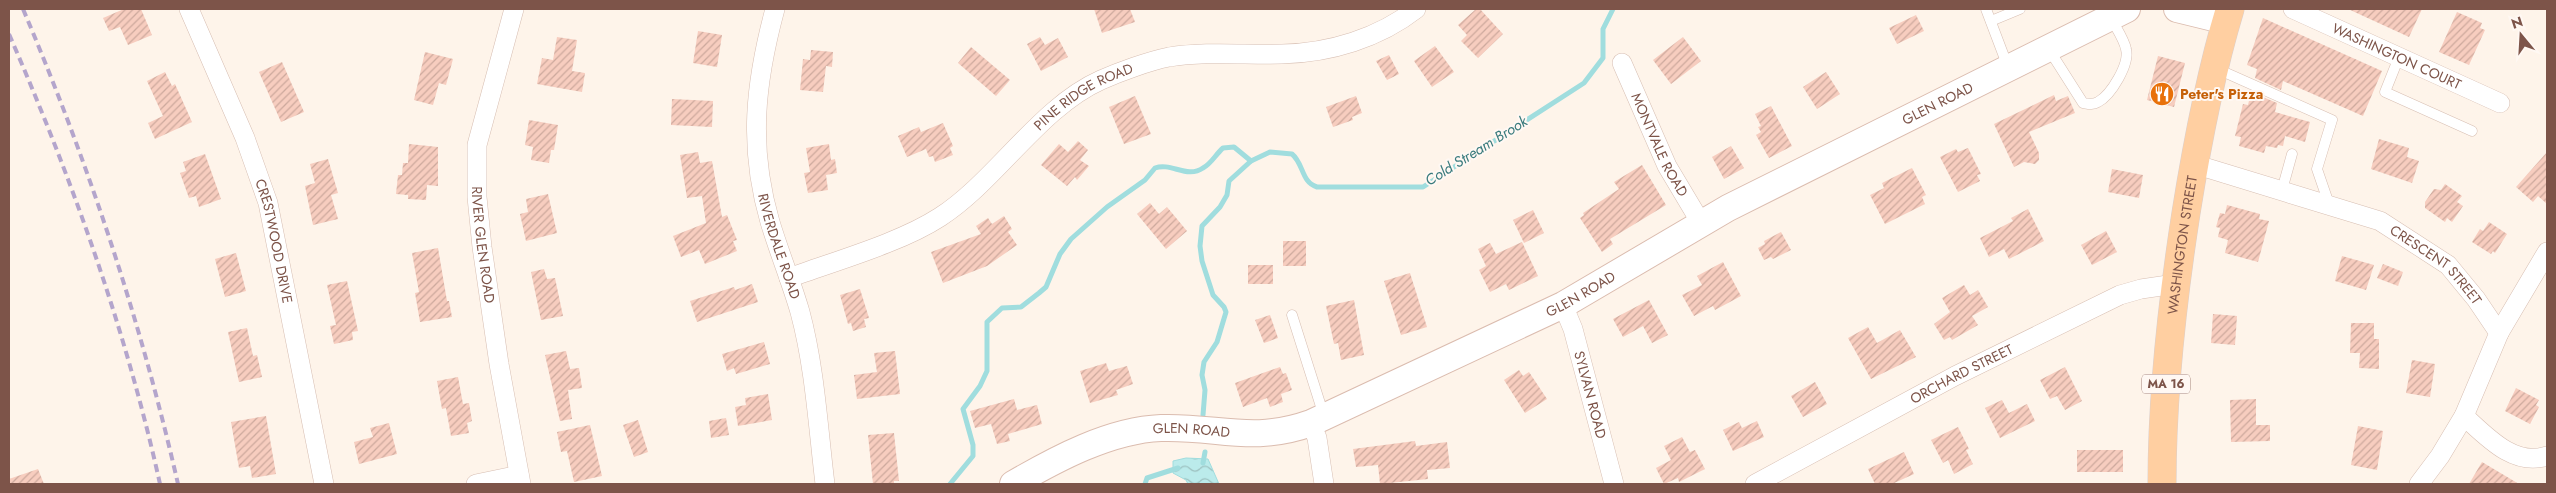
<svg xmlns="http://www.w3.org/2000/svg" width="2556" height="493" viewBox="0 0 2556 493" font-family="Jost,sans-serif">
  <defs>
    <pattern id="water-waves" width="16" height="10" patternUnits="userSpaceOnUse" patternTransform="scale(1.25)"><rect width="16" height="10" fill="#bbebeb"/><path d="M0 5q4-4 8 0t8 0" fill="none" stroke="#9dc1c0"/></pattern>
    <pattern id="building-hatch" width="6" height="6" patternUnits="userSpaceOnUse" patternTransform="scale(1.25)"><rect width="6" height="6" fill="#f7cdbf"/><path d="M-1 1l2-2M0 6l6-6M5 7l2-2" fill="none" stroke="#cda99d"/></pattern>
  </defs>
  <rect width="100%" height="100%" fill="#fef4ea"/>
  <path fill="url(#water-waves)" stroke="#a0ddde" d="M1186,458L1208,459L1219,484H1188L1186,480L1173,473V461Z"/>
  <g fill="none" stroke-linecap="round" stroke-linejoin="round">
    <g stroke="#a0ddde" stroke-width="5">
      <path d="M1203,415L1205,390L1202,375L1204,362L1217,342L1226,312L1224,307L1213,295L1202,261L1200,246L1202,226L1220,207L1227,195L1229,181L1251,161"/>
      <path d="M1203,463L1205,452"/>
      <path d="M950,484L973,456V445L963,409L980,386L987,371V322L1002,308L1021,307L1039,293L1046,287L1060,254L1071,239L1107,207L1145,180L1155,168C1171,162 1187,179 1203,168C1211,164 1216,154 1223,148L1234,147L1251,161L1270,152L1292,154C1304,164 1301,182 1317,187H1423L1584,83L1603,58V29L1613,9"/>
      <path d="M1145,484L1147,478L1178,468"/>
    </g>
  </g>
  <g fill="url(#building-hatch)">
    <path d="M124,9H141L152,35L128,45L120,27L109,31L103,18Z"/>
    <path d="M1094,9H1130L1135,22L1102,33Z"/>
    <path d="M1476,9H1480L1503,34L1478,58L1461,41L1467,35L1458,25Z"/>
    <path d="M2348,9H2422L2409,37Z"/>
    <path d="M2457,12L2482,23L2480,28L2485,30L2469,65L2439,52Z"/>
    <path d="M1916,15L1924,31L1897,44L1889,28Z"/>
    <path d="M2263,18L2382,71L2363,116L2283,81L2281,90L2255,78L2257,69L2247,65Z"/>
    <path d="M698,31L722,35L717,67L693,63Z"/>
    <path d="M557,37L577,40L572,71L585,73L582,92L537,84L542,58L553,60Z"/>
    <path d="M1040,37L1045,45L1058,38L1068,57L1041,71L1027,44Z"/>
    <path d="M1683,37L1701,61L1671,84L1653,60Z"/>
    <path d="M1435,46L1454,72L1432,87L1414,61Z"/>
    <path d="M971,47L1010,80L996,96L958,63Z"/>
    <path d="M811,50L833,52L832,67L826,66L823,92L800,90L803,59L810,60Z"/>
    <path d="M425,52L453,59L446,85L439,83L433,105L414,100Z"/>
    <path d="M1389,55L1399,74L1387,80L1376,61Z"/>
    <path d="M2158,56L2185,63L2174,107L2147,100Z"/>
    <path d="M282,62L304,112L281,122L259,72Z"/>
    <path d="M165,72L172,86L175,84L192,122L155,139L148,123L163,116L147,81Z"/>
    <path d="M1826,72L1840,94L1817,109L1803,87Z"/>
    <path d="M2251,92L2277,103L2275,112L2310,122L2305,142L2285,136L2283,146L2278,145L2277,148L2266,146L2264,153L2239,146L2241,137L2235,136L2243,104L2248,105Z"/>
    <path d="M2054,95L2056,101L2068,96L2075,113L2029,132L2039,153V160L2035,164L2024,162L2014,167L1994,124Z"/>
    <path d="M1135,96L1151,134L1124,144L1109,107Z"/>
    <path d="M1356,96L1362,113L1352,117L1353,120L1333,127L1326,107Z"/>
    <path d="M672,99L713,101L712,127L671,125Z"/>
    <path d="M1771,106L1792,146L1769,158L1756,135L1761,132L1758,127L1761,126L1755,114Z"/>
    <path d="M529,120L558,125L554,150H551L549,163L531,160L533,147L525,145Z"/>
    <path d="M943,123L953,146L950,148L953,155L935,162L933,156L929,157L926,149L907,157L898,136L919,127L921,132Z"/>
    <path d="M2379,139L2409,148L2407,157L2419,161L2412,183L2371,169Z"/>
    <path d="M1078,141L1088,150L1080,160L1089,166L1077,180L1075,177L1067,186L1041,165L1059,144L1068,152Z"/>
    <path d="M409,144L438,147V186L427,185L426,200L408,199V195L396,194L398,175H402L403,163H408Z"/>
    <path d="M829,144L831,160L835,159L837,173L826,175L828,190L808,193L804,173L810,172L806,148Z"/>
    <path d="M1731,146L1744,168L1724,179L1712,157Z"/>
    <path d="M1968,148L1981,174L1977,175L1980,181L1958,192L1940,157L1956,149L1958,152Z"/>
    <path d="M698,152L700,163L712,161L722,217L727,215L737,240L733,241L737,251L705,264L699,250L681,257L673,236L706,223L702,196L687,198L680,155Z"/>
    <path d="M2547,152V204L2538,196L2533,202L2516,187Z"/>
    <path d="M205,154L221,199L199,207L196,196L189,198L180,173L186,171L183,162Z"/>
    <path d="M328,159L338,193L331,195L338,219L313,225L305,186L315,183L310,164Z"/>
    <path d="M1642,165L1666,205L1610,239L1613,244L1602,252L1580,218L1584,215L1583,213L1619,189L1614,182Z"/>
    <path d="M1912,168L1926,195L1922,197L1925,204L1885,224L1870,195L1884,188L1882,183Z"/>
    <path d="M2112,169L2143,175L2139,198L2108,192Z"/>
    <path d="M2445,184L2462,196L2457,202L2463,206L2452,222L2447,218L2445,222L2425,208V202L2434,189L2441,190Z"/>
    <path d="M548,194L557,233L526,241L520,214L528,212L526,199Z"/>
    <path d="M1150,203L1159,214L1167,207L1187,231L1166,249L1137,214Z"/>
    <path d="M2227,205L2260,214L2259,219L2269,221L2258,262L2225,253L2228,240L2218,237L2220,228L2216,227L2220,213L2225,214Z"/>
    <path d="M2028,209L2044,241L2009,259L2004,249L1989,257L1980,238L2013,221L2011,218Z"/>
    <path d="M1533,210L1544,233L1524,243L1513,220Z"/>
    <path d="M1004,216L1012,229L1008,232L1017,245L987,266L943,283L931,252L981,234L976,226L988,218L992,224Z"/>
    <path d="M2489,222L2507,234L2495,253L2493,251L2491,254L2472,242L2480,229L2483,231Z"/>
    <path d="M2106,231L2117,252L2092,265L2081,245Z"/>
    <path d="M1781,232L1791,250L1773,259L1771,257L1764,260L1758,248L1765,244L1764,241Z"/>
    <rect x="1283" y="241" width="23" height="25"/>
    <path d="M1522,242L1538,276L1509,290L1506,284L1490,292L1479,270L1486,266L1478,249L1490,243L1496,254Z"/>
    <path d="M438,248L447,301H449L452,317L420,322L415,293L419,292L412,253Z"/>
    <path d="M236,253L246,291L225,297L215,259Z"/>
    <path d="M2342,256L2374,265L2366,290L2335,281Z"/>
    <path d="M1723,262L1741,296L1715,310L1713,306L1694,316L1682,295L1702,285L1697,276Z"/>
    <path d="M2383,264L2403,272L2398,286L2377,278Z"/>
    <rect x="1248" y="265" width="25" height="19"/>
    <path d="M544,269L547,279L555,278L563,316L541,320L531,272Z"/>
    <path d="M1410,273L1427,327L1401,335L1384,281Z"/>
    <path d="M347,281L358,331L352,332L353,340L334,344L330,326L336,325L327,285Z"/>
    <path d="M752,284L758,302L697,322L690,301L734,287L735,290Z"/>
    <path d="M1964,285L1970,295L1978,290L1988,307L1972,316L1978,325L1952,340L1950,337L1944,340L1934,324L1950,312L1942,298Z"/>
    <path d="M860,289L869,318L864,319L866,327L853,331L851,323L848,324L840,295Z"/>
    <path d="M1354,300L1364,355L1341,360L1338,343L1334,344L1326,306Z"/>
    <path d="M1649,300L1668,335L1652,343L1643,326L1623,337L1613,319Z"/>
    <path d="M2213,314L2237,316L2235,345L2211,343Z"/>
    <path d="M1270,315L1278,338L1264,343L1255,320Z"/>
    <path d="M2351,323H2374V339H2379V369L2359,368L2360,353H2350Z"/>
    <path d="M1868,327L1877,343L1900,330L1916,357L1871,379L1848,338Z"/>
    <path d="M247,328L253,356L257,355L262,377L239,382L228,332Z"/>
    <path d="M764,342L770,364L736,374L734,368L727,371L722,354Z"/>
    <path d="M566,351L570,369L579,368L582,388L568,390L572,419L560,421L545,355Z"/>
    <path d="M895,351L900,394L857,399L854,375L877,372L874,353Z"/>
    <path d="M2412,360L2435,364L2430,397L2406,393Z"/>
    <path d="M1106,363L1109,371L1127,366L1133,384L1116,390L1118,395L1090,403L1080,371Z"/>
    <path d="M1280,367L1283,374L1286,373L1292,390L1281,394L1283,402L1270,407L1267,398L1243,407L1235,383Z"/>
    <path d="M2065,367L2082,401L2065,410L2057,396L2050,399L2040,380Z"/>
    <path d="M1519,370L1523,376L1529,372L1547,399L1525,413L1504,380Z"/>
    <path d="M458,377L463,404L469,403L472,421L467,423L469,433L451,436L446,408L442,409L437,381Z"/>
    <path d="M1815,382L1827,404L1803,417L1791,396Z"/>
    <path d="M2516,388L2539,400L2536,405L2539,407L2530,424L2505,411Z"/>
    <path d="M768,394L772,420L738,426L735,407L746,405L745,398Z"/>
    <path d="M1014,399L1017,410L1037,405L1042,424L1008,434L1010,441L997,444L991,424L975,428L970,411Z"/>
    <path d="M2256,399V425H2270V441L2231,442L2230,400Z"/>
    <path d="M2002,400L2009,413L2027,404L2035,421L2000,438L1985,408Z"/>
    <path d="M266,416L276,474L252,478L250,466L239,468L231,422Z"/>
    <path d="M726,418L729,435L711,438L709,421Z"/>
    <path d="M638,420L648,452L634,457L623,425Z"/>
    <path d="M1757,421L1764,437L1733,451L1723,430L1739,422L1742,428Z"/>
    <path d="M389,423L397,454L359,464L354,442L373,437L370,428Z"/>
    <path d="M590,425L602,476L574,482L567,451L561,452L557,432Z"/>
    <path d="M2358,426L2383,431L2377,470L2351,465Z"/>
    <path d="M1958,427L1969,449L1966,450L1973,464L1954,474L1948,460L1943,463L1931,440Z"/>
    <path d="M894,433L899,481H894V484H873L868,435Z"/>
    <path d="M1682,437L1690,452L1695,450L1705,469L1679,482L1678,478L1664,484L1656,468L1671,460L1664,446Z"/>
    <path d="M1415,441L1416,446L1447,442L1450,468L1427,470L1428,479L1380,484L1378,465L1356,467L1353,449Z"/>
    <rect x="2077" y="450" width="46" height="22"/>
    <path d="M1904,452L1914,474L1892,484H1875L1868,469Z"/>
    <path d="M2482,462L2519,484H2469Z"/>
    <path d="M38,469L44,484H9V479Z"/>
  </g>
  <g fill="none" stroke-linecap="round" stroke-linejoin="round">
    <g stroke="#d7beb2" stroke-width="11">
      <g id="lane">
        <path d="M1986,9L2008,67"/>
        <path d="M1991,21L2020,9"/>
        <path d="M2048,48L2083,103C2089,104 2093,105 2098,102C2111,95 2130,64 2126,49C2124,39 2116,28 2111,18"/>
        <path d="M2399,57L2385,92L2472,131"/>
        <path d="M2215,68L2332,120L2317,169L2329,204"/>
        <path d="M2282,190L2292,154"/>
        <path d="M1292,315L1324,416"/>
      </g>
    </g>
    <g stroke="#d7beb2" stroke-width="20">
      <g id="street">
        <path id="s1" d="M189,9L245,138L268,203L324,484"/>
        <path id="s2" d="M514,9L477,145V197L482,247L499,364L521,484"/>
        <path id="s3" d="M775,9C755,83 748,147 770,222C779,252 791,281 800,312C815,368 818,427 825,484"/>
        <path id="s4" d="M2293,9L2500,103"/>
        <path id="s5" d="M1622,63L1667,166L1701,223"/>
        <path id="s6" d="M2194,164L2380,221L2448,265L2476,299L2499,333L2464,416L2440,456L2419,484"/>
        <path id="s7" d="M789,278C835,261 900,243 940,217C996,181 1040,107 1101,80C1119,72 1149,61 1169,57C1206,51 1245,55 1282,54C1330,53 1379,38 1416,9"/>
        <path id="s8" d="M1563,305L1573,329L1614,484"/>
        <path d="M2499,333L2547,252"/>
        <path d="M2464,416C2487,437 2514,467 2547,456"/>
        <path d="M1311,423L1317,438L1324,484"/>
        <path d="M476,484L519,475"/>
        <path id="s9" d="M1755,484L1955,376L2120,295L2141,289L2175,284"/>
      </g>
    </g>
    <g stroke="#dbbcaf" stroke-width="28">
      <g id="secondary">
        <path d="M2177,9L2226,21"/>
        <path id="s10" d="M1013,484C1056,459 1110,430 1161,428C1218,426 1252,444 1311,423L1563,305L1728,208L2127,9"/>
      </g>
    </g>
    <g stroke="#dbcfcc" stroke-width="29">
      <g id="primary">
        <path id="s11" d="M2162,484C2162,393 2172,303 2186,213C2197,144 2210,75 2230,9"/>
      </g>
    </g>
    <use href="#lane" stroke="#fff" stroke-width="10"/>
    <use href="#street" stroke="#fff" stroke-width="19"/>
    <use href="#secondary" stroke="#fff" stroke-width="26"/>
    <use href="#primary" stroke="#ffcfa1" stroke-width="28"/>
    <g stroke="#b4a5cc" stroke-width="4" stroke-dasharray="8 5" stroke-linecap="butt">
      <path d="M23,9C88,162 141,322 178,484"/>
      <path d="M9,34C72,179 126,330 160,484"/>
    </g>
  </g>
  <defs>
    <g id="restaurant-disc" transform="scale(1.25)"><circle r="9.5" fill="#e8710a" stroke="#fff8f3"/><path d="M-5-6h1v4h1v-4h1v4h1v-4h1v5L-1.5 .5V6h-2V.5L-5-1ZM5-6V6H3V1.5H1.5Q1.5-4 5-6Z" fill="#fff"/></g>
  </defs>
  <g fill-rule="evenodd">
    <use href="#restaurant-disc" x="2162" y="94"/>
  </g>
  <g text-anchor="middle" stroke-width="4" stroke-linejoin="round" paint-order="stroke">
    <rect fill="#fff8f3" stroke="#a4857c" stroke-width="1" x="2142" y="374.5" width="48" height="19" rx="4"/>
    <g font-size="12" font-weight="bold" fill="#7d5449">
      <text x="2166" y="388">MA 16</text>
    </g>
    <g font-size="14" fill="#7d5449" stroke="#fff8f3">
      <text dy="5" stroke="none"><textPath href="#s4" startOffset="114">WASHINGTON COURT</textPath></text>
      <text dy="5" stroke="none"><textPath href="#s7" startOffset="352">PINE RIDGE ROAD</textPath></text>
      <text dy="5" stroke="none"><textPath href="#s10" startOffset="1015">GLEN ROAD</textPath></text>
      <text dy="5" stroke="none"><textPath href="#s5" startOffset="90">MONTVALE ROAD</textPath></text>
      <text dy="5" stroke="none"><textPath href="#s1" startOffset="248">CRESTWOOD DRIVE</textPath></text>
      <text dy="5" stroke="none"><textPath href="#s2" startOffset="241">RIVER GLEN ROAD</textPath></text>
      <text dy="5" stroke="none"><textPath href="#s11" startOffset="240">WASHINGTON STREET</textPath></text>
      <text dy="5" stroke="none"><textPath href="#s3" startOffset="242">RIVERDALE ROAD</textPath></text>
      <text dy="5" stroke="none"><textPath href="#s6" startOffset="266">CRESCENT STREET</textPath></text>
      <text dy="5" stroke="none"><textPath href="#s10" startOffset="610">GLEN ROAD</textPath></text>
      <text dy="5" stroke="none"><textPath href="#s9" startOffset="234">ORCHARD STREET</textPath></text>
      <text dy="5" stroke="none"><textPath href="#s8" startOffset="94">SYLVAN ROAD</textPath></text>
      <text dy="5" stroke="none"><textPath href="#s10" startOffset="190">GLEN ROAD</textPath></text>
    </g>
    <g font-size="14" font-weight="bold" fill="#c56008" stroke="#fff8f3" text-anchor="start">
      <text x="2180" y="99">Peter's Pizza</text>
    </g>
    <g font-size="15" font-style="italic" fill="#387a7c" stroke="#fff8f3">
      <text transform="translate(1476 151) rotate(-32)" y="5">Cold Stream Brook</text>
    </g>
  </g>
  <rect width="2556" height="493" fill="none" stroke="#7d5449" stroke-width="20"/>
  <g transform="translate(2521 35) rotate(342)" stroke="#fff8f3" stroke-width="4" paint-order="stroke">
  <path d="M0-4L9 19L0 12L-9 19Z" fill="#7d5449"/>
  <text y="-8" font-size="14" font-weight="bold" text-anchor="middle" fill="#7d5449">N</text>
  </g>
</svg>
